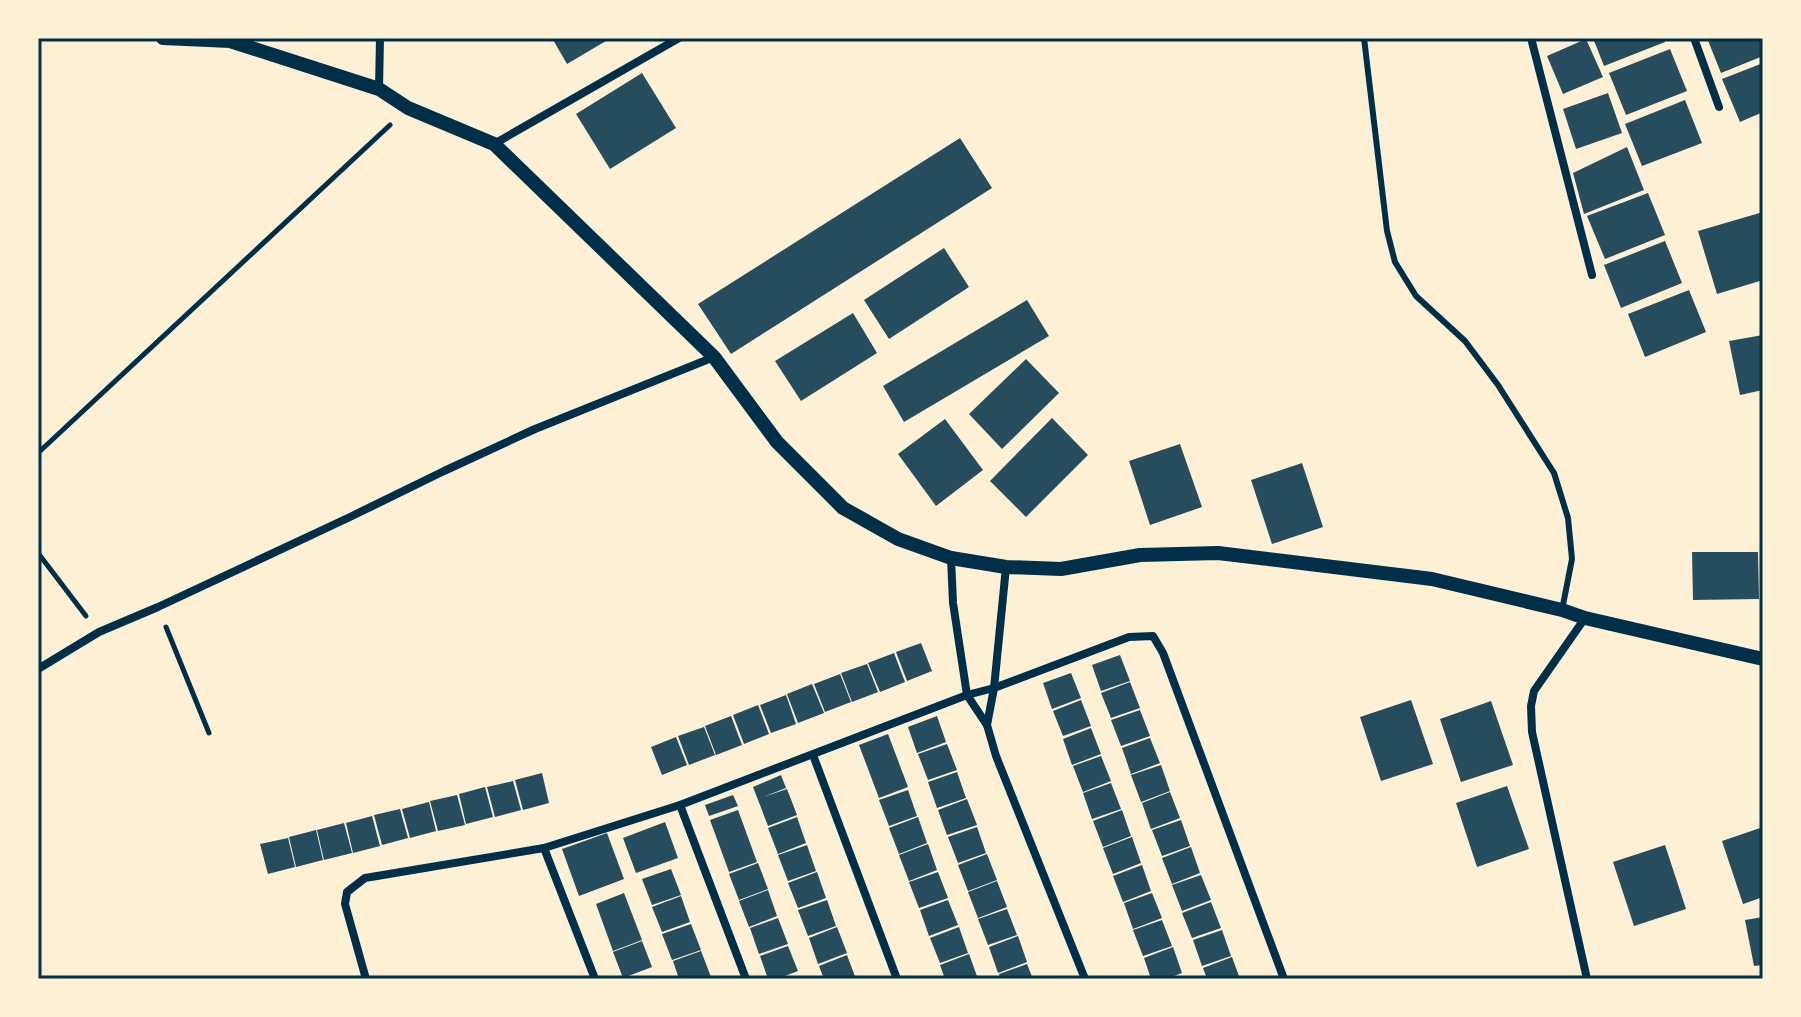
<svg xmlns="http://www.w3.org/2000/svg" width="1801" height="1017" viewBox="0 0 1801 1017" font-family="Inter,sans-serif">
  <rect width="100%" height="100%" fill="#fdf0d5"/>
  <g fill="#264d5e">
    <path d="M552,38H611L567,64Z"/>
    <path d="M1593,38H1664L1665,42L1604,66Z"/>
    <path d="M1707,38H1763V56L1721,73Z"/>
    <path d="M1586,39L1603,77L1563,94L1547,56Z"/>
    <path d="M1670,49L1687,91L1626,115L1609,73Z"/>
    <path d="M1763,63V112L1740,122L1722,79Z"/>
    <path d="M642,73L676,128L610,169L576,114Z"/>
    <path d="M1608,93L1622,133L1576,149L1563,109Z"/>
    <path d="M1685,100L1702,143L1642,166L1625,124Z"/>
    <path d="M960,138L992,188L731,354L698,304Z"/>
    <path d="M1627,147L1644,190L1584,214L1573,173Z"/>
    <path d="M1648,193L1665,235L1605,259L1587,216Z"/>
    <path d="M1763,212V280L1717,294L1698,231Z"/>
    <path d="M1665,241L1682,283L1621,308L1604,265Z"/>
    <path d="M944,248L969,287L889,339L864,300Z"/>
    <path d="M1689,290L1706,332L1645,357L1628,314Z"/>
    <path d="M1027,300L1049,336L904,422L883,386Z"/>
    <path d="M853,313L877,353L801,401L775,361Z"/>
    <path d="M1763,335V390L1740,395L1729,341Z"/>
    <path d="M1026,359L1059,393L1002,449L969,414Z"/>
    <path d="M1052,418L1088,455L1026,517L990,481Z"/>
    <path d="M945,419L983,470L936,506L898,454Z"/>
    <path d="M1180,444L1202,507L1150,525L1129,461Z"/>
    <path d="M1302,463L1323,527L1272,544L1251,480Z"/>
    <path d="M1692,552H1758L1759,599L1693,600Z"/>
    <path d="M921,643L932,671L907,681L896,652Z"/>
    <path d="M894,653L905,682L880,692L868,663Z"/>
    <path d="M1120,655L1130,681L1101,691L1092,665Z"/>
    <path d="M867,664L878,692L852,702L841,673Z"/>
    <path d="M1071,673L1081,698L1052,709L1043,683Z"/>
    <path d="M840,674L851,702L825,712L814,684Z"/>
    <path d="M1130,682L1140,708L1111,718L1101,693Z"/>
    <path d="M812,684L824,713L798,723L787,694Z"/>
    <path d="M786,695L796,724L771,733L760,705Z"/>
    <path d="M1081,700L1091,726L1063,736L1053,711Z"/>
    <path d="M1411,700L1433,764L1381,781L1360,717Z"/>
    <path d="M1491,701L1513,765L1461,782L1440,719Z"/>
    <path d="M758,705L769,734L744,744L733,715Z"/>
    <path d="M1140,710L1150,736L1121,746L1111,720Z"/>
    <path d="M731,716L742,745L716,755L705,726Z"/>
    <path d="M937,716L946,742L917,753L908,727Z"/>
    <path d="M704,727L715,755L689,765L678,736Z"/>
    <path d="M1091,728L1101,754L1072,765L1063,739Z"/>
    <path d="M888,734L908,787L879,798L859,745Z"/>
    <path d="M676,737L687,765L662,775L651,747Z"/>
    <path d="M1150,738L1160,763L1131,774L1122,748Z"/>
    <path d="M947,744L957,770L928,780L918,754Z"/>
    <path d="M1101,756L1111,781L1083,792L1073,766Z"/>
    <path d="M1161,765L1170,791L1141,802L1131,775Z"/>
    <path d="M957,772L966,798L937,808L928,782Z"/>
    <path d="M542,773L549,803L523,810L515,780Z"/>
    <path d="M781,775L786,788L763,797L787,789L797,815L768,826L753,787Z"/>
    <path d="M513,781L521,810L495,817L487,787Z"/>
    <path d="M1111,783L1121,809L1092,819L1083,793Z"/>
    <path d="M1507,786L1529,849L1477,867L1456,803Z"/>
    <path d="M485,787L493,817L466,824L459,794Z"/>
    <path d="M908,790L917,816L889,826L879,800Z"/>
    <path d="M1170,792L1180,818L1151,829L1142,803Z"/>
    <path d="M457,795L465,825L438,831L430,801Z"/>
    <path d="M733,795L738,806L709,816L705,805Z"/>
    <path d="M967,799L977,825L947,835L938,810Z"/>
    <path d="M429,802L436,831L410,838L402,809Z"/>
    <path d="M400,809L408,838L382,845L374,815Z"/>
    <path d="M738,810L757,862L729,872L710,820Z"/>
    <path d="M1122,810L1131,836L1103,847L1093,821Z"/>
    <path d="M372,816L380,846L353,853L346,823Z"/>
    <path d="M797,817L806,843L778,854L768,828Z"/>
    <path d="M918,817L927,843L899,854L889,828Z"/>
    <path d="M1181,820L1190,846L1162,856L1152,830Z"/>
    <path d="M665,822L678,858L636,873L623,838Z"/>
    <path d="M344,823L352,853L324,860L317,830Z"/>
    <path d="M977,827L986,853L958,863L948,837Z"/>
    <path d="M1763,827V897L1743,904L1722,841Z"/>
    <path d="M316,830L323,860L296,867L289,837Z"/>
    <path d="M607,833L624,879L579,896L562,849Z"/>
    <path d="M1132,837L1141,863L1113,874L1103,848Z"/>
    <path d="M288,838L295,867L268,874L260,844Z"/>
    <path d="M928,844L937,870L909,881L899,855Z"/>
    <path d="M807,845L816,871L788,881L778,855Z"/>
    <path d="M1665,845L1686,909L1634,926L1613,862Z"/>
    <path d="M1191,847L1200,873L1172,884L1162,858Z"/>
    <path d="M987,854L997,880L968,891L958,865Z"/>
    <path d="M758,863L768,889L739,900L729,874Z"/>
    <path d="M1142,865L1151,891L1123,902L1113,876Z"/>
    <path d="M671,869L681,895L652,905L642,879Z"/>
    <path d="M817,872L826,898L798,908L788,883Z"/>
    <path d="M938,872L948,898L919,908L909,882Z"/>
    <path d="M1201,875L1211,900L1182,911L1172,885Z"/>
    <path d="M997,881L1007,907L978,918L968,892Z"/>
    <path d="M768,890L777,916L749,927L739,901Z"/>
    <path d="M624,893L642,940L613,951L596,904Z"/>
    <path d="M1152,893L1162,918L1133,929L1124,903Z"/>
    <path d="M681,896L690,922L662,932L652,907Z"/>
    <path d="M827,900L836,926L808,936L798,910Z"/>
    <path d="M948,900L958,925L929,936L920,910Z"/>
    <path d="M1211,902L1221,928L1192,938L1182,913Z"/>
    <path d="M1007,909L1017,935L988,945L978,919Z"/>
    <path d="M1763,917V965L1754,966L1745,920Z"/>
    <path d="M778,918L788,944L759,954L750,928Z"/>
    <path d="M1162,920L1172,946L1143,956L1133,930Z"/>
    <path d="M691,924L701,950L672,960L662,934Z"/>
    <path d="M837,927L847,953L818,964L809,938Z"/>
    <path d="M959,927L968,953L940,963L930,938Z"/>
    <path d="M1222,930L1231,956L1202,966L1193,940Z"/>
    <path d="M1018,936L1027,962L998,973L989,947Z"/>
    <path d="M642,941L652,967L623,978L613,952Z"/>
    <path d="M788,946L798,971L777,979H768L760,956Z"/>
    <path d="M1173,947L1182,973L1166,979H1151L1144,958Z"/>
    <path d="M701,951L711,977L705,979H679L673,961Z"/>
    <path d="M969,954L978,979H945L940,965Z"/>
    <path d="M847,955L856,979H824L819,966Z"/>
    <path d="M1232,957L1240,979H1207L1203,968Z"/>
    <path d="M1027,964L1033,979H1001L999,974Z"/>
  </g>
  <g fill="none" stroke-linecap="round" stroke-linejoin="round">
    <g stroke="#003049" stroke-width="5">
      <path d="M38,453L390,125"/>
      <path d="M38,553L86,616"/>
      <path d="M166,627L209,733"/>
    </g>
    <path stroke="#003049" stroke-width="6" d="M1364,38L1387,231L1395,262L1416,296L1465,341L1498,385L1554,473L1568,518L1572,559L1562,610"/>
    <g stroke="#003049" stroke-width="8">
      <path d="M1531,38L1592,275"/>
      <path d="M1694,38L1719,107"/>
      <path d="M379,89L380,38"/>
      <path d="M494,144L679,38"/>
      <path d="M951,558L953,603L967,695L987,725L996,756L1085,979"/>
      <path d="M1585,618L1534,691L1531,706L1532,732L1587,979"/>
      <path d="M38,669L99,632L158,607L350,517L444,471L535,429L714,357"/>
      <path d="M987,725L994,688L1006,567"/>
      <path d="M813,755L897,979"/>
      <path d="M680,805L746,979"/>
      <path d="M544,848L595,979"/>
      <path d="M366,979L345,904L347,892L365,878L544,848L680,805L967,695L994,688L1129,637L1153,636L1163,653L1284,979"/>
    </g>
    <path stroke="#003049" stroke-width="14" d="M163,38L230,41L379,89L408,108L494,144L714,357L777,442L843,508L898,539L951,558L1006,567L1061,569L1140,555L1218,553L1432,579L1562,610L1585,618L1763,659"/>
  </g>
  <rect width="1801" height="1017" fill="none" stroke="#fdf0d5" stroke-width="80"/>
  <rect x="40" y="40" width="1721" height="937" fill="none" stroke="#003049" stroke-width="3"/>
</svg>
